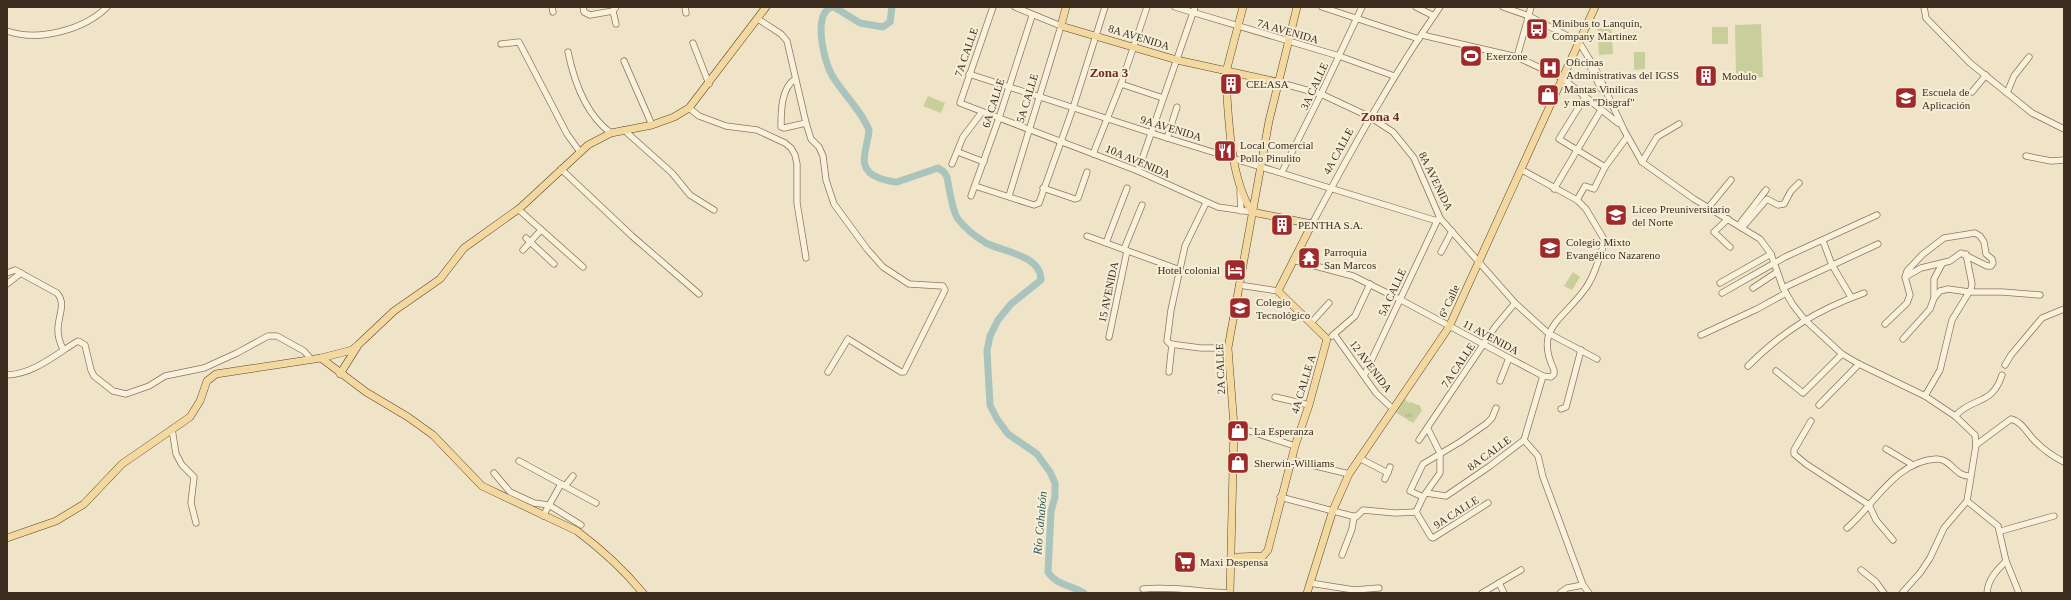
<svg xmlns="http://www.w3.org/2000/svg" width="2071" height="600" viewBox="0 0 2071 600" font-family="'Times New Roman',serif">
  <defs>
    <pattern id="park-tufts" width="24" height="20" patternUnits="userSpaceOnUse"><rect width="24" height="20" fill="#c9cf9b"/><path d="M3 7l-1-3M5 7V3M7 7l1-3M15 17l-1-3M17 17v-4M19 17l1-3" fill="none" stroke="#aeb285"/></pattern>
  </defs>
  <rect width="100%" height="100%" fill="#f0e4c8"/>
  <path fill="url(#park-tufts)" d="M1405,399L1409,403L1411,402L1420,406L1422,411L1413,423L1395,412Z"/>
  <g fill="#c9cf9b">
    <path d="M1611,23L1613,54L1599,55L1597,24Z"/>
    <path d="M1761,24L1763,77L1736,78L1735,25Z"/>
    <rect x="1712" y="27" width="16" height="17"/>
    <path d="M1634,52H1645V69L1634,70Z"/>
    <path d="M928,96L945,103L941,113L923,106Z"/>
    <path d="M1573,272L1580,277L1572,290L1564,286Z"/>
  </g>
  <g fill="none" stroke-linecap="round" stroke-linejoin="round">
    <g stroke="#a9c4bc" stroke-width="7">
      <path d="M832,7C812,14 824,63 833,77C844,95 861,110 869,130C868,149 854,169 879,178C885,180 891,182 897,182L938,168L944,172L947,177C949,187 952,211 958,219C965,228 976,237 986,243C1004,252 1041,255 1041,280L1011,304L998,320L990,336L987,351L990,405L997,419L1008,434L1037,454L1050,472L1055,483V497L1051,511L1048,572C1056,585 1071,585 1084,593"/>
      <path d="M834,7L860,23L883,27L890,22L892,7"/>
    </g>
    <g stroke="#8d765c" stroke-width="7">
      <g id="minor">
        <path d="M552,7L553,12"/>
        <path d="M583,7L584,12L590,15L613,11L616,7"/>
        <path d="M685,7L686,13"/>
        <path d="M993,7L960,103L1138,171L1218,207L1252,212"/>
        <path d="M1175,7L1339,56L1394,76"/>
        <path d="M1322,7L1419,39"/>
        <path d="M1416,7L1434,16"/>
        <path d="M1503,7L1529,16L1579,42"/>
        <path d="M1924,7L1926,18L1970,63L2032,113L2064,129"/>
        <path d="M613,11L616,24"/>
        <path d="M758,19L781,34L787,41L806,123L784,128L781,127C781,112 781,88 795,79"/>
        <path d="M7,31C38,42 84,30 107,7"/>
        <path d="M1422,35L1517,57L1562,78L1618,123"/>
        <path d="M1579,42L1596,70L1624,130L1642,162L1694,199L1760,239L1771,254L1783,288L1793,305L1804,319L1842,354L1859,364L1925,396L1955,416L1975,435L1976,445L1967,501L1944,528L1930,558L1920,573L1902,593"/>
        <path d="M693,43L709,84"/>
        <path d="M501,44L519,42L567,134L580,152"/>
        <path d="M568,52C574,81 586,115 611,133"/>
        <path d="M1517,57L1531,7"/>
        <path d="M624,61L652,125"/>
        <path d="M1588,62L1601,89"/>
        <path d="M969,74L1167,138L1437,221"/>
        <path d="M1277,82L1321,94L1370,117L1393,132L1414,158L1440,218L1515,303L1548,333L1597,359"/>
        <path d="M1121,84L1163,98"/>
        <path d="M1972,92L1986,75"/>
        <path d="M2007,93L2014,76L2029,57"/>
        <path d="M1585,97L1559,139L1605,167"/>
        <path d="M689,108L699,116L726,126L757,130L785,143L791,148L795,155L797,164V203L806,258"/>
        <path d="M806,123L811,139L819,147L823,156L826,180L834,204L867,249L883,267L909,284L943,286L945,290L904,372H901L848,339L828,372"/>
        <path d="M624,130L672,173L690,195L714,210"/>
        <path d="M1167,138L1177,107"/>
        <path d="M958,152L984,162"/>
        <path d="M1093,154L1121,84L1147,7"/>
        <path d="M2026,156L2051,161L2064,160"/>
        <path d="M1642,162L1657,137L1679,124"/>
        <path d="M952,164L963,137L982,112"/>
        <path d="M561,169L632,236L699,294"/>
        <path d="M1138,171L1195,7"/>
        <path d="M1282,172L1321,94L1362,7"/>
        <path d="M975,186L1034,205L1039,203L1073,108L1105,7"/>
        <path d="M1043,188L1075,199L1078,198L1087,172"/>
        <path d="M1554,189L1601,110"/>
        <path d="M1240,191L1241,211"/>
        <path d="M971,196L999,118L1032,16"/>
        <path d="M1009,196L1061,26L1015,7"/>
        <path d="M1577,200L1585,186L1594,189L1605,167L1627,137"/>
        <path d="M1206,203L1185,246L1171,310L1167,341L1170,344L1201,348H1228"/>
        <path d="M1708,208L1731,180"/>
        <path d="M518,209L583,267"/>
        <path d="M1728,219L1714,232L1730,247"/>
        <path d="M1312,224C1352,149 1392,76 1440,7"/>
        <path d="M1739,225L1766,190"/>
        <path d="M1742,228L1767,199L1778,205L1784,204L1791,191L1799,183"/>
        <path d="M1087,236L1180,270"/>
        <path d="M526,238L554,264"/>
        <path d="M1823,241L1832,265L1851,297"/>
        <path d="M1106,243L1127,188"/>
        <path d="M1124,249L1142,205"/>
        <path d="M523,250L541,230"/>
        <path d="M1441,252L1452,231"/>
        <path d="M1293,260L1353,276L1401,300L1509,358L1543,376L1551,377L1554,374V370C1534,328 1562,321 1585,289C1595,276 1599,257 1605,241L1586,209L1577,200L1522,170"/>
        <path d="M7,273L15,270L57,293C67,304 57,318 58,331C58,338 60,343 63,349"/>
        <path d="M1720,283L1771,254"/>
        <path d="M7,284L21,273"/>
        <path d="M1239,285L1278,291"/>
        <path d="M1753,288L1777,272"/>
        <path d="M1783,288L1878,244"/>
        <path d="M1722,293L1785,257L1877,215"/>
        <path d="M1934,298V279L1942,264"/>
        <path d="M1311,323L1329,303"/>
        <path d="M1885,324L1907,303L1910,295L1905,277L1907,271L1922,255L1944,238L1975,233L1980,236L1984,242L1986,254L1992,259L1993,263L1991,266H1987L1961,253L1950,261L1921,268L1905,277"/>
        <path d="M1334,334L1376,393L1393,409"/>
        <path d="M1701,335L1757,309L1786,293"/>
        <path d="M1332,336L1355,316L1370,284"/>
        <path d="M1109,337L1127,251"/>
        <path d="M1903,339L1930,309L1934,298L1940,291L1948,289L1969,292H2002L2040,295"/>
        <path d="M2005,365L2011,355L2042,318L2064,309"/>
        <path d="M1748,366C1783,331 1817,310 1864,293"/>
        <path d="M1776,371L1803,393L1842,354"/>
        <path d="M1169,372L1172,344"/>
        <path d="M7,375C34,374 56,354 78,341L85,345L91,370L94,376L113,391L126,394L149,386L165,376L204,368L237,353L268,336H277L304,351L311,359"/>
        <path d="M1364,376L1438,219"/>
        <path d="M1500,381L1509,358"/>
        <path d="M1925,396L1940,370L1952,320L1971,289L1972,284L1966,254"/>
        <path d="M1275,397L1309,405"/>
        <path d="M1819,405L1859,364"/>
        <path d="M1561,409L1566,407L1581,350"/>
        <path d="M1955,416C1974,396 1992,406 2002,375"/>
        <path d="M1811,421L1794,450V454L1806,464L1869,505L1876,520L1893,540"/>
        <path d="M1234,426L1295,446"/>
        <path d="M172,429L176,454L182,465L194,477L191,503L196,523"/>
        <path d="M1419,440L1495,327L1515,303"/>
        <path d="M1524,440L1538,456L1543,477L1583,585L1589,593"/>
        <path d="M1976,445L2011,419C2023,422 2028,435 2036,442C2044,450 2054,457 2064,462"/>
        <path d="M1886,449L1913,465"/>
        <path d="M1359,458L1388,473"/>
        <path d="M1291,460L1349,474"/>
        <path d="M519,461L565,486L573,476"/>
        <path d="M494,473L510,492L534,503L549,505L581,525"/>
        <path d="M1385,479L1390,467"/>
        <path d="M1426,493L1446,496L1490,466L1524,440L1543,376"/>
        <path d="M1280,497L1356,517L1363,510L1395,513L1416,512"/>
        <path d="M1423,497L1410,491L1423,464L1460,442L1486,424L1492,418L1496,408"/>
        <path d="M1967,501L1998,526L2006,561L2019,593"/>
        <path d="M1416,512L1431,537L1433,538L1488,503"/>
        <path d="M1416,512L1423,497L1440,473V453L1428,429"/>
        <path d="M543,516L561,484L596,503"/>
        <path d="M1847,528C1874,505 1896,461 1936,459C1951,458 1955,477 1970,476"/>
        <path d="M2001,531L2054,516"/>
        <path d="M1342,555L1352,529L1354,516"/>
        <path d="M1861,570L1876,582L1884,593"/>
        <path d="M1310,583L1354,590L1379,588"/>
        <path d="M1499,583L1504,593"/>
        <path d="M1143,589C1172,586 1201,592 1230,593"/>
        <path d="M1482,593L1521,570"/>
        <path d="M1560,593L1567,588L1583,585"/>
        <path d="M1987,593C1988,579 1997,570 2006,561"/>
      </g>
    </g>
    <g stroke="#5b4430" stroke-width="8">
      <g id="major">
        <path d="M1066,7L1061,26L1177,60L1277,82"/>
        <path d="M1243,7L1226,72V82C1229,122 1230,178 1252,212"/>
        <path d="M321,358L366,392L408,417L433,435L482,486L577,531C601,549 624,570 643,593"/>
        <path d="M340,374L357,347"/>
        <path d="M7,538L56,521L84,504L122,464L190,417L200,401L207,381L216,374L321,358L352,350L358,345L394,311L440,279L464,248L520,208L588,145L611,133L652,125L674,117L689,108L766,7"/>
        <path d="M1232,563L1237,557L1263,556L1268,550L1295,446L1309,405L1327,339L1278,291L1312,224L1252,212"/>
        <path d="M1230,593L1234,426L1228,348L1269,121L1297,7"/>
        <path d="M1307,593L1333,510L1349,474L1449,327L1595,7"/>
      </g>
    </g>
    <use href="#minor" stroke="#faf1dc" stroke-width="5.5"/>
    <use href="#major" stroke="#f3d9a0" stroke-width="7"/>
  </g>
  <defs>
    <g id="bus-square" transform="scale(1.15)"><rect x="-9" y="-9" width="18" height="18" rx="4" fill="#9e2a2b" stroke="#f7eed8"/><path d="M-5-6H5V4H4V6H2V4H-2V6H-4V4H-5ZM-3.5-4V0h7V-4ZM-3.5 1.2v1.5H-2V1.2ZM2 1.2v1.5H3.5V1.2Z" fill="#fff"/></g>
    <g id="stadium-square" transform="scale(1.15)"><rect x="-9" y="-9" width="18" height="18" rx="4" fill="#9e2a2b" stroke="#f7eed8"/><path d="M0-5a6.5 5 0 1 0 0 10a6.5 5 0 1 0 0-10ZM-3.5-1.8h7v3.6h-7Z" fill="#fff"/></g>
    <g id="hospital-square" transform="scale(1.15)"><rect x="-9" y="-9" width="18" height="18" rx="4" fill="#9e2a2b" stroke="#f7eed8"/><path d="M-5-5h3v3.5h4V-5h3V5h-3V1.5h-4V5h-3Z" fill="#fff"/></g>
    <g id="building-square" transform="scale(1.15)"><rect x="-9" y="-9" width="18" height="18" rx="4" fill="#9e2a2b" stroke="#f7eed8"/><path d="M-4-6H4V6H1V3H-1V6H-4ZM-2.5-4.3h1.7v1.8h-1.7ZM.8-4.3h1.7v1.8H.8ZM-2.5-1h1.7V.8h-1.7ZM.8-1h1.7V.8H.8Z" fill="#fff"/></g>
    <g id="shop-square" transform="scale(1.15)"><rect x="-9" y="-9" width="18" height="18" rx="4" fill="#9e2a2b" stroke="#f7eed8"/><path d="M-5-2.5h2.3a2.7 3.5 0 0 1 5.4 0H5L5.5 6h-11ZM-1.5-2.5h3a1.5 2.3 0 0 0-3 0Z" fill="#fff"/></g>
    <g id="school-square" transform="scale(1.15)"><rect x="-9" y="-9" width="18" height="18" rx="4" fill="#9e2a2b" stroke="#f7eed8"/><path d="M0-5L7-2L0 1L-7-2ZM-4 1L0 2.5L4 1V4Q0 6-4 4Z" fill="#fff"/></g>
    <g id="restaurant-square" transform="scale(1.15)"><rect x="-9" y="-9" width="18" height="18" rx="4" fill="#9e2a2b" stroke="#f7eed8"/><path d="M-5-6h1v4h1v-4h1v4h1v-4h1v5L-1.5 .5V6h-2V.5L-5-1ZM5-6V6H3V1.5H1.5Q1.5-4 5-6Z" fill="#fff"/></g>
    <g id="university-square" transform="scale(1.15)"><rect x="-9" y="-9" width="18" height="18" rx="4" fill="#9e2a2b" stroke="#f7eed8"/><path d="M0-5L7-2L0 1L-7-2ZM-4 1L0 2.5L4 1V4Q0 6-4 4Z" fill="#fff"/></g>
    <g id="temple-square" transform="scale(1.15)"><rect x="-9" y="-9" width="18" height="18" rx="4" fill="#9e2a2b" stroke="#f7eed8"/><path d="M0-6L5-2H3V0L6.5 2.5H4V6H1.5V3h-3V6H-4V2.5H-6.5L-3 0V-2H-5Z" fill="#fff"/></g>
    <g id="hotel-square" transform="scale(1.15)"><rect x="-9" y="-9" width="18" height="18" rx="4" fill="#9e2a2b" stroke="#f7eed8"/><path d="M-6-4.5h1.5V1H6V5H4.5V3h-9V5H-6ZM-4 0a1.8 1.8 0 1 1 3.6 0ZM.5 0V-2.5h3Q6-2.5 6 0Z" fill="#fff"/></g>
    <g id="supermarket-square" transform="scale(1.15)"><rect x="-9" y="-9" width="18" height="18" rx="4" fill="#9e2a2b" stroke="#f7eed8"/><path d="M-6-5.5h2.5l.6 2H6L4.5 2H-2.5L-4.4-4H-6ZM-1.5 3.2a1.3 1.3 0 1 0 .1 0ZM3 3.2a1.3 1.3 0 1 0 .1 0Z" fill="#fff"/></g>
  </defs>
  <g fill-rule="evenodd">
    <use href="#bus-square" x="1537" y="29"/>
    <use href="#stadium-square" x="1471" y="56"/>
    <use href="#hospital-square" x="1550" y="68"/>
    <use href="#building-square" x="1706" y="76"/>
    <use href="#building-square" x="1231" y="84"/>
    <use href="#shop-square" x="1548" y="95"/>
    <use href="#school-square" x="1906" y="98"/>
    <use href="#restaurant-square" x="1225" y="151"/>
    <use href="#school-square" x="1616" y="215"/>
    <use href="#building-square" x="1282" y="225"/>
    <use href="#university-square" x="1550" y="248"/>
    <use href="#temple-square" x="1309" y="258"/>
    <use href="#hotel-square" x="1235" y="270"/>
    <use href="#school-square" x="1240" y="308"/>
    <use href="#shop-square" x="1238" y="431"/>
    <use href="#shop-square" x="1238" y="463"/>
    <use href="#supermarket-square" x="1185" y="562"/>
  </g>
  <g text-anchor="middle" stroke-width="4" stroke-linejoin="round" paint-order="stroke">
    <g font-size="11" fill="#3d2e20" stroke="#f7eed8" text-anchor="start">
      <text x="1552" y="27">Minibus to Lanquín,<tspan x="1552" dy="13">Company Martinez</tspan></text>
      <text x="1486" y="60">Exerzone</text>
      <text x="1566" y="66">Oficinas<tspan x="1566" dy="13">Administrativas del IGSS</tspan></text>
      <text x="1722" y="80">Modulo</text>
      <text x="1246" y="88">CELASA</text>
      <text x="1564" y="93">Mantas Vinilicas<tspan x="1564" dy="13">y mas "Disgraf"</tspan></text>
      <text x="1922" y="96">Escuela de<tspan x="1922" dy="13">Aplicación</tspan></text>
      <text x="1240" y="149">Local Comercial<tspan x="1240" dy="13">Pollo Pinulito</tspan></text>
      <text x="1632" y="213">Liceo Preuniversitario<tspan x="1632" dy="13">del Norte</tspan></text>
      <text x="1298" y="229">PENTHA S.A.</text>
      <text x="1566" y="246">Colegio Mixto<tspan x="1566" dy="13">Evangélico Nazareno</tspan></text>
      <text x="1324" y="256">Parroquia<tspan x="1324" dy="13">San Marcos</tspan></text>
      <text x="1220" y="274" text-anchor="end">Hotel colonial</text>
      <text x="1256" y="306">Colegio<tspan x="1256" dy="13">Tecnológico</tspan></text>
      <text x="1254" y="435">La Esperanza</text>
      <text x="1254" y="467">Sherwin-Williams</text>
      <text x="1200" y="566">Maxi Despensa</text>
    </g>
    <g font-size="11" fill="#3d2e20" stroke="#f7eed8">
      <text transform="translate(1288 31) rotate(16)" y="4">7A AVENIDA</text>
      <text transform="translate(1139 37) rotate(17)" y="4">8A AVENIDA</text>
      <text transform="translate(966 52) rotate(-71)" y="4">7A CALLE</text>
      <text transform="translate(1314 86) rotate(-65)" y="4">3A CALLE</text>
      <text transform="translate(1027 98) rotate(-73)" y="4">5A CALLE</text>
      <text transform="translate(993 103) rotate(-72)" y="4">6A CALLE</text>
      <text transform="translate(1171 128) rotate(17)" y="4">9A AVENIDA</text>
      <text transform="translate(1338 151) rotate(-61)" y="4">4A CALLE</text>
      <text transform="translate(1138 161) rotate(23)" y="4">10A AVENIDA</text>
      <text transform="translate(1436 181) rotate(64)" y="4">8A AVENIDA</text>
      <text transform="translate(1108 292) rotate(-78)" y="4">15 AVENIDA</text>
      <text transform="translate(1392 292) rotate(-65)" y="4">5A CALLE</text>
      <text transform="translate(1449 301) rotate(-65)" y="4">6ª Calle</text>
      <text transform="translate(1491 337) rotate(28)" y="4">11 AVENIDA</text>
      <text transform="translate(1458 365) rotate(-56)" y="4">7A CALLE</text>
      <text transform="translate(1371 366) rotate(53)" y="4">12 AVENIDA</text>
      <text transform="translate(1220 369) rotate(-92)" y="4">2A CALLE</text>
      <text transform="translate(1303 384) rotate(-73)" y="4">4A CALLE A</text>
      <text transform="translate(1489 453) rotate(-36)" y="4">8A CALLE</text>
      <text transform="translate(1456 512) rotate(-32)" y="4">9A CALLE</text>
    </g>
    <g font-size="12" font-style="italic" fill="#2f5d5a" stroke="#f7eed8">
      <text transform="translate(1040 523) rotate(-85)" y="4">Río Cahabón</text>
    </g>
    <g font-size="13" font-weight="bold" fill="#6b2e1e" stroke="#f7eed8">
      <text x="1109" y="77">Zona 3</text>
      <text x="1380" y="121">Zona 4</text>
    </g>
  </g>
  <rect width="2071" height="600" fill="none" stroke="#3d2e20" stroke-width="16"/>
</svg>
